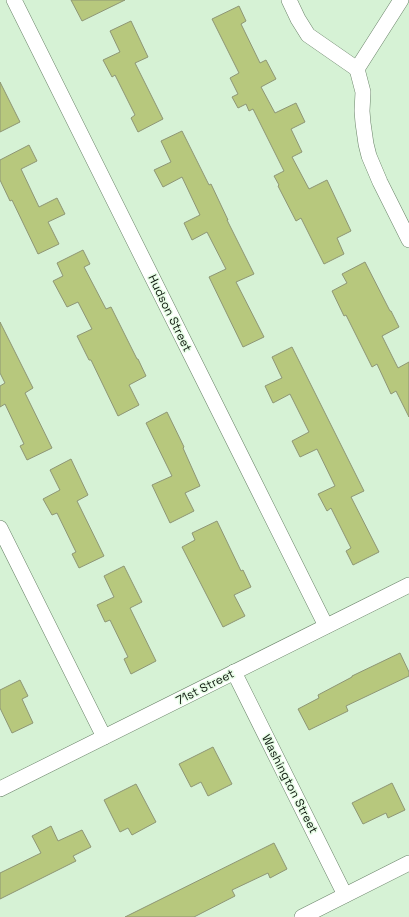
<svg xmlns="http://www.w3.org/2000/svg" width="409" height="917" viewBox="0 0 409 917" font-family="'Space Grotesk',sans-serif">
  <rect width="100%" height="100%" fill="#d6f2d5"/>
  <g fill="#b7c87d" stroke="#8e9675">
    <path d="M71,0H125L82,21Z"/>
    <path d="M239,6L246,21L241,24L260,63L266,60L276,79L261,87L275,113L296,103L305,122L291,129L302,152L292,157L309,189L327,180L351,231L337,238L344,254L324,264L301,218L296,221L278,186L279,185L274,176L284,171L253,109L249,111L246,104L238,108L232,97L238,94L230,78L239,73L212,19Z"/>
    <path d="M131,21L148,57L135,63L163,119L138,132L131,118L135,115L115,75L112,77L103,60L120,52L110,31Z"/>
    <path d="M0,82L20,122L0,132Z"/>
    <path d="M182,131L209,185L211,184L228,220H227L254,274L236,282L264,337L243,347L209,277L226,269L207,232L192,240L184,223L200,215L182,177L163,187L154,170L171,162L161,141Z"/>
    <path d="M29,145L37,161L21,169L39,207L57,198L65,214L48,222L59,244L38,254L12,200L10,201L0,180V160Z"/>
    <path d="M83,250L90,264L84,267L106,309L111,307L137,359H138L146,376L129,385L139,405L118,416L91,360H89L77,336L92,329L78,302L67,307L53,281L63,276L57,263Z"/>
    <path d="M365,262L390,311H391L399,327L382,336L398,368L409,362V417L396,391L391,394L377,364L372,367L346,315L344,316L332,291L347,283L342,274Z"/>
    <path d="M0,322L33,388L25,393L52,448L27,460L20,446L24,444L5,404L0,407V386L5,383L0,373Z"/>
    <path d="M292,347L364,491L351,497L379,552L353,565L346,551L351,548L331,508L327,511L318,494L335,486L317,449L300,457L292,441L309,432L290,394L273,403L265,386L282,378L272,357Z"/>
    <path d="M167,412L184,447L183,448L200,486L185,493L194,511L170,523L152,485L172,476L146,423Z"/>
    <path d="M71,459L88,495L77,501L104,556L79,568L72,554L76,552L57,513L52,515L43,499L60,490L50,470Z"/>
    <path d="M217,521L241,571L243,570L251,587L234,595L245,616L223,627L182,547L195,540L192,533Z"/>
    <path d="M124,566L142,602L130,608L156,661L131,674L124,659L128,657L110,620L105,622L97,605L114,597L104,576Z"/>
    <path d="M400,653L409,672V676L346,706L348,711L309,730L298,709L319,698L318,695L352,677V676Z"/>
    <path d="M20,680L28,696L22,699L33,723L12,733L0,708V690Z"/>
    <path d="M213,747L232,784L208,796L201,782L191,787L179,764Z"/>
    <path d="M392,783L405,810L388,818L386,813L363,824L352,803Z"/>
    <path d="M136,784L156,822L132,835L128,828L120,832L104,800Z"/>
    <path d="M51,826L58,841L82,830L91,847L73,856L76,861L0,899V873L41,853L32,836Z"/>
    <path d="M274,843L287,869L270,878L268,873L232,890L235,896L194,917H125Z"/>
  </g>
  <g fill="none" stroke-linecap="round" stroke-linejoin="round">
    <g stroke="#6b846a" stroke-width="16">
      <g id="street">
        <path d="M14,0L326,626"/>
        <path d="M289,0L298,19L308,35L357,69"/>
        <path d="M401,0L357,69L363,92L362,111L363,123L366,144L369,156L380,182L409,240"/>
        <path d="M0,528L104,737"/>
        <path d="M234,672L345,895"/>
        <path d="M0,789L409,585"/>
        <path d="M302,917L409,863"/>
      </g>
    </g>
    <use href="#street" stroke="#fff" stroke-width="15"/>
  </g>
  <g text-anchor="middle" stroke-width="3" stroke-linejoin="round" paint-order="stroke">
    <g font-size="12" fill="#0e180e" stroke="#e7fde6">
      <text transform="translate(170 313) rotate(64)" y="4">Hudson Street</text>
      <text transform="translate(205 687) rotate(-27)" y="4">71st Street</text>
      <text transform="translate(290 784) rotate(63)" y="4">Washington Street</text>
    </g>
  </g>
</svg>
